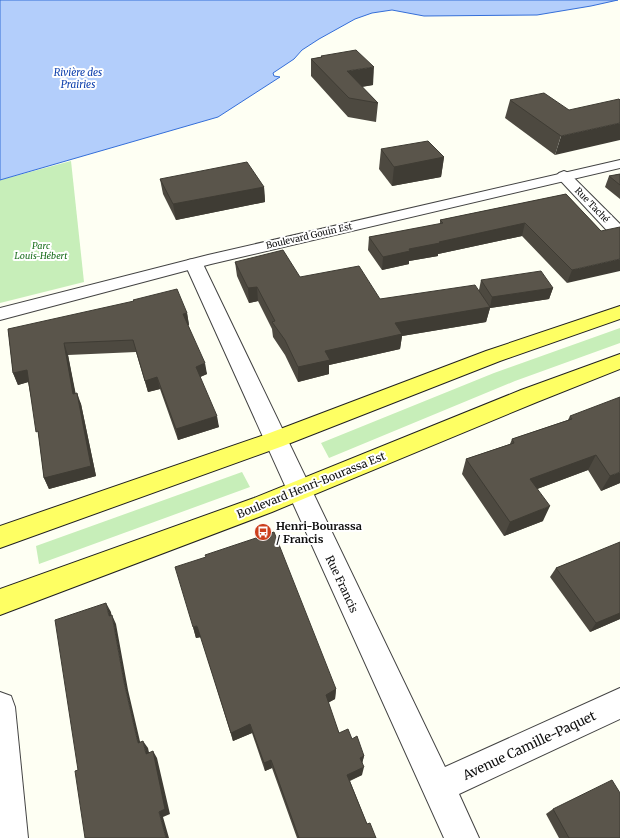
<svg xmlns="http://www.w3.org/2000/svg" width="620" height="838" viewBox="0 0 620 838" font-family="Merriweather,serif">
  <rect width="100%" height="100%" fill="#fefff3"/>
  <g fill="#c7eeb9">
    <path d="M71,161L84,282L0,303V180Z"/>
    <path d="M620,328V343L515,381L329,458L321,443L494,373Z"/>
    <path d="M242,472L250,487L39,564L36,546Z"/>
  </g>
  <path fill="#b3cefb" stroke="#346ed8" d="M0,0H618L591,6L537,15L424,16L392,10L372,13L355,19L319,39L302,50L294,59L273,73L274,76L280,77L218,117L0,180Z"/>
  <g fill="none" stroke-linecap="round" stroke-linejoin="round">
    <g stroke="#434343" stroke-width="2">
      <g id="minor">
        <path d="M564,171L569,173L620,224V239L614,238L559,179L556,176L559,173Z"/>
        <path d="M194,259L200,260L203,264L445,767L620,688V719L459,794L479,838H444L185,264L188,260Z"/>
        <path d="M0,692L11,696L15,707L28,838H0Z"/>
      </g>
    </g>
    <g stroke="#434343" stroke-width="2">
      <path id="tertiary" d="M620,160V168L211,264L0,320V308L208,255Z"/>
    </g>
    <g stroke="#212121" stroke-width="2">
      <g id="primary">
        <path d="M620,306V319L500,361L283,446L0,548V526L267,434L486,351Z"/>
        <path d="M620,354V369L537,402L272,512L0,615V589L254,498L521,390Z"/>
      </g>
    </g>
    <use href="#minor" fill="#fff" fill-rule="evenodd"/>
    <use href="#tertiary" fill="#fff" fill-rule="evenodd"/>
    <use href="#primary" fill="#feff63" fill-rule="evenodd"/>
  </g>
  <g fill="#4d4940">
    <path d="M321,56L373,85L362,87L378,103L376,122L348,117L311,76V59L321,57Z"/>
    <path d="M510,100L569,110L555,155L505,118Z"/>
    <path d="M381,149L444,157L441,177L392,186L379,169Z"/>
    <path d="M620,174V199L605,187L609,176Z"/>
    <path d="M160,179L264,187L265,202L176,220L163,194Z"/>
    <path d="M566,194L601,231L567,283L522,236L438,254V256L409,261V264L382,270L368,250L369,237L440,224V220Z"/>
    <path d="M235,262L300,277L380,299L479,290L481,280L553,288L549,299L490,308L486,322L402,336L400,349L329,365V374L298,382L285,355L273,337L272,329L258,301L249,303L237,276Z"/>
    <path d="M187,313L189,325H188L207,374L200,377L219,427L178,440L160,389L148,392L136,352L68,355L75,393L81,404L96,476L49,489L44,478L39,438L28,382L18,385L13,373L8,329Z"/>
    <path d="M570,416L620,483L601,491L588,470L537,489L543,521L504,536L462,474L466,459L510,444L512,439L568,420Z"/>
    <path d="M620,543V619L590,632L550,577L556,568Z"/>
    <path d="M193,627L336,689L335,699L328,703L339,733L352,739L364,756L362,763V775L350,781L367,824L376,838H297L272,768L265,771L252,733L233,741L201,637L196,638Z"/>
    <path d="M553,809L620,838H559L546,814Z"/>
  </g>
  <g fill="#3f3c34">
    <path d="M374,67L373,85L346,89L347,71Z"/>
    <path d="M620,123V140L555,155L561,136Z"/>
    <path d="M444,157L441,177L392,186L394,167Z"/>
    <path d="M264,187L265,202L176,220L173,204Z"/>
    <path d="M525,223L522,236L438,254V256L409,261V264L382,270L383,257L409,249L439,242Z"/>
    <path d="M620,259V271L567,283L572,270Z"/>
    <path d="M257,287L258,301L249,303L248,288Z"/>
    <path d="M553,288L549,299L490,308L486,322L402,336L400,349L329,365V374L298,382V367L325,351L395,323L490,307L492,297Z"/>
    <path d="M187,313L189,325L185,326L183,314Z"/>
    <path d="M64,343L68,355L78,405L73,394Z"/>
    <path d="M205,363L207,374L198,378L196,367Z"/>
    <path d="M27,370L32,381L18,385L13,373Z"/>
    <path d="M157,377L160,389L148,392L145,381Z"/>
    <path d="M77,393L81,404L96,476L49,489L44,478Z"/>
    <path d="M217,416L219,427L178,440L176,429Z"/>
    <path d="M596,455L588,470L524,494L530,479Z"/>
    <path d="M620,472V483L601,491L610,476Z"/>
    <path d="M550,506L543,521L504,536L510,522Z"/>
    <path d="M106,603L111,612L113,625L109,616Z"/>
    <path d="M620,613V619L590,632L596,623Z"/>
    <path d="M112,615L116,624L128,690L142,750L138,743L124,682Z"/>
    <path d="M197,626L201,637L196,638L193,627Z"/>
    <path d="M336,689L335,699L325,704L326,695Z"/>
    <path d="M250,724L252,733L233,741L231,733Z"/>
    <path d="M143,741L148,748L151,761L146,754Z"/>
    <path d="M153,751L157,758L170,814L163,817L169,838H166L159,812Z"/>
    <path d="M364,756L362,764L360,758Z"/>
    <path d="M271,760L272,768L265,771L264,763Z"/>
    <path d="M364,767L362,775L346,782L347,775Z"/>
  </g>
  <g fill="#5a554b" stroke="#3f3c34">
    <path d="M356,50L374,67L347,71L378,103L349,98L311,59L322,57L321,56Z"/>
    <path d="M544,93L569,110L619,99L620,100V123L561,136L510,100Z"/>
    <path d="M428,141L444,157L394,167L381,149Z"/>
    <path d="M247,162L264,187L173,204L160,179Z"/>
    <path d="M620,174V185L609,176Z"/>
    <path d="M566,194L601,231L620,227V259L572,270L525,223L439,242L440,243L409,249L410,251L383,257L369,237L443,223L440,220Z"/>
    <path d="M283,250L300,277L359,266L380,299L475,285L490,307L395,323L402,334L325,351L330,360L298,367L285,340L272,322L275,321L257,287L248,288L235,262Z"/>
    <path d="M541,271L553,288L492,297L481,280Z"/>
    <path d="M177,289L187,313L183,314L205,363L196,367L217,416L176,429L157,377L145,381L133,340L64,343L73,394L77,393L91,466L44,478L38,431L36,432L27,370L13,373L8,329L134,301L133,300Z"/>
    <path d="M620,397V472L610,476L596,455L530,479L550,506L510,522L466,459L514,443L512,439L572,419L570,416Z"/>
    <path d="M274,532L336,689L326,695L339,733L348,729L352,739L357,736L364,756L360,758L364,767L347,775L367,824L370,823L376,838H299L271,760L264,763L250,724L231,733L197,626L193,627L175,567L206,557L205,555Z"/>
    <path d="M620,542V613L596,623L556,568Z"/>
    <path d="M106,603L109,616L112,615L124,682L138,743L143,741L146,754L153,751L165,809L159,812L166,838H85L75,771L78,770L55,620Z"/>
    <path d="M612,780L620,793V838H569L553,809Z"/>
  </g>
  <defs>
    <g id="bus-disc" transform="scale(0.9)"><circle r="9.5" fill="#cc3f1c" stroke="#fff"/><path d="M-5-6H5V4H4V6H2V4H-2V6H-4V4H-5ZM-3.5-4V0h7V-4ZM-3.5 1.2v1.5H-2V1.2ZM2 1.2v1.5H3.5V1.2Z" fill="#fff"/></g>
  </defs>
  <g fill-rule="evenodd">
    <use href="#bus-disc" x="263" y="532"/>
  </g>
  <g text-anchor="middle" stroke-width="4" stroke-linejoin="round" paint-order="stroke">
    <g font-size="9" fill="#101010" stroke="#fff">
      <text transform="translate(592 205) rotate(46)" y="3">Rue Taché</text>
      <text transform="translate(309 236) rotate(-13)" y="3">Boulevard Gouin Est</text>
    </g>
    <g font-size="9" font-style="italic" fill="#1a6e1d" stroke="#fff">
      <text x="41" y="249">Parc<tspan x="41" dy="10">Louis-Hébert</tspan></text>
    </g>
    <g font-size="10" font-style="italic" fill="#0e40ad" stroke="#fff">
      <text x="78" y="76">Rivière des<tspan x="78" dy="12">Prairies</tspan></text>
    </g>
    <g font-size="11" fill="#101010" stroke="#fff">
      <text transform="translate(311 485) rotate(-22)" y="4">Boulevard Henri-Bourassa Est</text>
      <text transform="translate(342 584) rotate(65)" y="4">Rue Francis</text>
    </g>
    <g font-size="11" font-weight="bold" fill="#101010" stroke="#fff" text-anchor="start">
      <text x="276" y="530">Henri-Bourassa<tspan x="276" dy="13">/ Francis</tspan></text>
    </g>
    <g font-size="13" fill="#101010" stroke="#fff">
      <text transform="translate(529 745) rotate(-25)" y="5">Avenue Camille-Paquet</text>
    </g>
  </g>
</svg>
